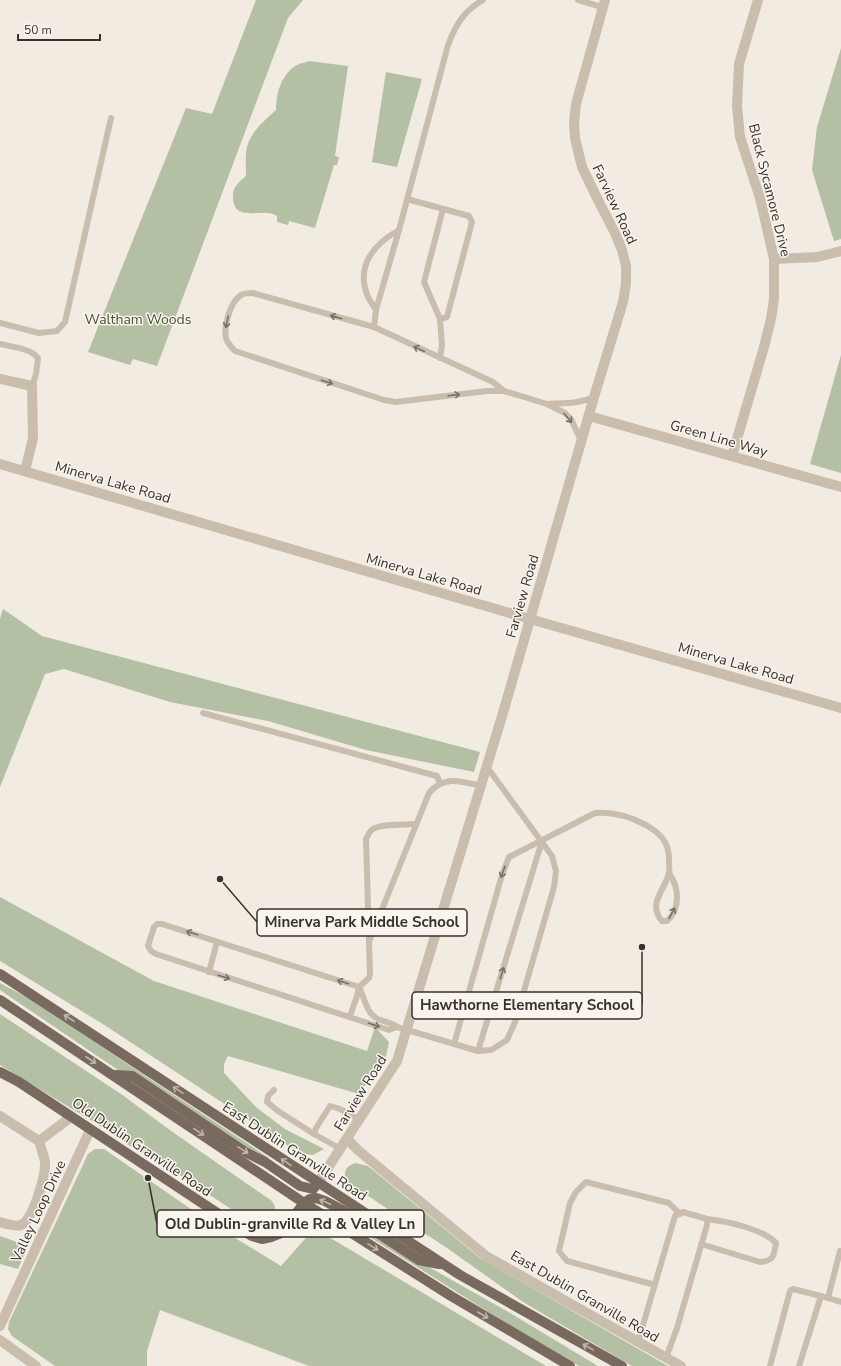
<svg xmlns="http://www.w3.org/2000/svg" width="841" height="1366" viewBox="0 0 841 1366" font-family="'Nunito Sans',sans-serif">
  <rect width="100%" height="100%" fill="#f1ebe2"/>
  <g fill="#b3c0a3">
    <path d="M256,0H303L288,18L157,366L133,359L130,365L88,352L186,108L212,114Z"/>
    <path d="M841,48V239L834,241L812,170L817,127Z"/>
    <path d="M309,61L348,66L335,156L339,157L337,165H334L315,228L289,221L288,225L277,222V216C265,206 235,224 233,199C232,187 238,183 246,176C246,167 245,156 247,147C251,131 265,120 276,110C276,94 281,74 297,65C300,63 305,63 309,61Z"/>
    <path d="M386,72L422,79L397,167L372,162Z"/>
    <path d="M841,355V473L810,464Z"/>
    <path d="M3,609L42,636L480,752L474,772L366,750L268,721L170,702L64,669L45,674L0,787V619Z"/>
    <path d="M0,897L154,981L367,1051L375,1027L389,1042L386,1056L359,1094L228,1056L224,1064V1073L257,1108L285,1129L324,1149L313,1155L299,1153L106,1026L0,961Z"/>
    <path d="M0,983L28,998L269,1158L266,1163L118,1070L0,990Z"/>
    <path d="M0,1014L121,1094L174,1133L272,1201C279,1213 276,1217 263,1222L261,1219H250L240,1215L166,1166L133,1148L105,1129L0,1065Z"/>
    <path d="M95,1149H104L217,1227L281,1266L311,1232L322,1233L546,1366H309L160,1310L147,1351V1366H55L12,1336L8,1329L9,1322L88,1154Z"/>
    <path d="M355,1163L368,1166L480,1258L668,1366H632L523,1302L447,1248L347,1182C342,1173 346,1166 355,1163Z"/>
    <path d="M360,1224L404,1253L505,1310L598,1366H579L509,1325L357,1229Z"/>
    <path d="M0,1236L28,1246L18,1269L0,1264Z"/>
  </g>
  <g fill="none" stroke-linecap="round" stroke-linejoin="round">
    <g stroke="#c9bdae" stroke-width="6">
      <path d="M578,0L602,7"/>
      <path d="M407,199L469,216L472,222L447,317L440,319L424,282L443,209"/>
      <path d="M376,310L399,230"/>
      <path d="M440,319L442,345L440,358"/>
      <path d="M0,323L39,333L57,331L65,322L111,118"/>
      <path d="M374,327L376,310C374,306 370,301 368,297C355,266 374,244 399,230L448,45C456,24 464,11 483,0"/>
      <path d="M0,344C12,347 30,348 38,358L36,374L32,387"/>
      <path d="M504,391L493,382L374,327L253,293C249,293 244,293 241,295C230,302 222,329 227,341C229,344 232,348 235,351L384,400L396,402L487,391H504L547,404L565,413L571,419L581,441"/>
      <path d="M547,404C563,403 579,404 594,397"/>
      <path d="M203,713L437,776L440,783"/>
      <path d="M370,939L429,793C444,775 461,781 481,786"/>
      <path d="M209,972L217,942"/>
      <path d="M359,987C364,996 366,1012 376,1018C383,1022 391,1022 397,1027L478,1051L491,1050L507,1040L515,1022L554,887L556,871L552,856L487,767"/>
      <path d="M350,1016L357,996L359,987"/>
      <path d="M397,1027L389,1030L156,954L151,951L148,946L154,927L157,924H162L359,987L369,978L370,974L366,839C368,836 369,831 373,829C382,823 406,825 416,824"/>
      <path d="M454,1044L502,875L509,857L595,813C612,812 631,817 646,825C663,835 670,844 669,864C669,867 670,870 669,873C665,890 647,904 662,921H667C681,909 679,887 669,873"/>
      <path d="M478,1051L542,841"/>
      <path d="M274,1090L268,1096L267,1102L278,1111L314,1134"/>
      <path d="M341,1149L314,1134L316,1128L330,1106L340,1109L360,1120"/>
      <path d="M701,1244L760,1262C774,1261 774,1255 776,1243C763,1229 726,1221 707,1219"/>
      <path d="M655,1285L567,1261L559,1251L570,1203L576,1192L586,1182L669,1203L680,1214"/>
      <path d="M828,1298L840,1251"/>
      <path d="M638,1342L675,1216L683,1212L707,1219V1225L677,1328L666,1358"/>
      <path d="M770,1366L790,1291L793,1289L821,1296"/>
      <path d="M799,1366L821,1296L841,1302"/>
    </g>
    <g stroke="#c9bdae" stroke-width="10">
      <path d="M774,259L817,257L841,251"/>
      <path d="M0,379L32,386L33,438L25,471"/>
      <path d="M589,416L841,487"/>
      <path d="M732,456L764,347L771,319L774,299V259L760,198L740,137L737,106L739,64L758,0"/>
      <path d="M0,464L530,619L841,708"/>
      <path d="M0,1116L39,1141C41,1148 44,1156 45,1162C46,1174 33,1221 21,1225C16,1227 6,1224 0,1222"/>
      <path d="M348,1140L359,1151L486,1256L681,1366"/>
      <path d="M39,1141L71,1117"/>
      <path d="M318,1183L397,1061L503,713L594,397L623,302L626,284V266L622,250L615,233L597,198L582,167L575,138L574,123L576,104L605,0"/>
      <path d="M0,1326L90,1130"/>
      <path d="M0,1340L36,1366"/>
    </g>
    <g stroke="#796a5f" stroke-width="10">
      <path d="M0,974L460,1275L622,1366"/>
      <path d="M0,1000L304,1203L451,1296L570,1366"/>
      <path d="M0,1072L19,1082L252,1236L262,1239L271,1237L281,1233L304,1203L310,1199L316,1198L325,1201L344,1211L419,1260L439,1264"/>
      <path d="M116,1075L132,1076L245,1152L265,1162L300,1186L313,1189L318,1183"/>
    </g>
  </g>
  <defs><path id="oneway-shaft" d="M-6 0H5M1.5-3L5.5 0L1.5 3" fill="none" stroke-width="1.6" stroke-linecap="round" stroke-linejoin="round"/></defs>
  <g stroke="#797066">
    <use href="#oneway-shaft" transform="translate(336 317) rotate(-164)"/>
    <use href="#oneway-shaft" transform="translate(227 322) rotate(102)"/>
    <use href="#oneway-shaft" transform="translate(419 349) rotate(-155)"/>
    <use href="#oneway-shaft" transform="translate(327 382) rotate(18)"/>
    <use href="#oneway-shaft" transform="translate(454 395) rotate(-7)"/>
    <use href="#oneway-shaft" transform="translate(568 418) rotate(49)"/>
    <use href="#oneway-shaft" transform="translate(503 872) rotate(109)"/>
    <use href="#oneway-shaft" transform="translate(672 913) rotate(-62)"/>
    <use href="#oneway-shaft" transform="translate(192 933) rotate(-162)"/>
    <use href="#oneway-shaft" transform="translate(502 973) rotate(-73)"/>
    <use href="#oneway-shaft" transform="translate(224 977) rotate(18)"/>
    <use href="#oneway-shaft" transform="translate(343 982) rotate(-162)"/>
    <use href="#oneway-shaft" transform="translate(374 1025) rotate(19)"/>
  </g>
  <g stroke="#bfb6ae">
    <use href="#oneway-shaft" transform="translate(69 1018) rotate(-147)"/>
    <use href="#oneway-shaft" transform="translate(91 1060) rotate(33)"/>
    <use href="#oneway-shaft" transform="translate(178 1090) rotate(-146)"/>
    <use href="#oneway-shaft" transform="translate(199 1132) rotate(34)"/>
    <use href="#oneway-shaft" transform="translate(243 1150) rotate(32)"/>
    <use href="#oneway-shaft" transform="translate(286 1162) rotate(-146)"/>
    <use href="#oneway-shaft" transform="translate(325 1202) rotate(-157)"/>
    <use href="#oneway-shaft" transform="translate(373 1247) rotate(32)"/>
    <use href="#oneway-shaft" transform="translate(483 1315) rotate(30)"/>
    <use href="#oneway-shaft" transform="translate(588 1347) rotate(-151)"/>
  </g>
  <g text-anchor="middle" stroke-width="3" stroke-linejoin="round" paint-order="stroke">
    <g font-size="14" fill="#38312c" stroke="#f9f5ee">
      <text transform="translate(770 190) rotate(76)" y="5">Black Sycamore Drive</text>
      <text transform="translate(615 204) rotate(65)" y="5">Farview Road</text>
      <text transform="translate(719 438) rotate(16)" y="5">Green Line Way</text>
      <text transform="translate(113 482) rotate(16)" y="5">Minerva Lake Road</text>
      <text transform="translate(424 574) rotate(16)" y="5">Minerva Lake Road</text>
      <text transform="translate(522 596) rotate(-74)" y="5">Farview Road</text>
      <text transform="translate(736 663) rotate(16)" y="5">Minerva Lake Road</text>
      <text transform="translate(360 1093) rotate(-58)" y="5">Farview Road</text>
      <text transform="translate(142 1147) rotate(34)" y="5">Old Dublin Granville Road</text>
      <text transform="translate(295 1151) rotate(33)" y="5">East Dublin Granville Road</text>
      <text transform="translate(38 1211) rotate(-65)" y="5">Valley Loop Drive</text>
      <text transform="translate(585 1296) rotate(30)" y="5">East Dublin Granville Road</text>
    </g>
    <g font-size="14" fill="#455432" stroke="#f9f5ee">
      <text x="138" y="324">Waltham Woods</text>
    </g>
  </g>
  <path fill="none" stroke="#38312c" stroke-width="1.5" d="M220 879L257 922M642 947L642 1005M148 1178L157 1224"/>
  <g fill="#38312c" stroke="#f9f5ee" stroke-width="1.5">
    <circle cx="220" cy="879" r="4"/>
    <circle cx="642" cy="947" r="4"/>
    <circle cx="148" cy="1178" r="4"/>
  </g>
  <g fill="#f9f5ee" stroke="#38312c" stroke-width="1.5">
    <rect x="257" y="909" width="210" height="27" rx="4"/>
    <rect x="412" y="992" width="230" height="27" rx="4"/>
    <rect x="157" y="1210" width="267" height="27" rx="4"/>
  </g>
  <g font-size="15" text-anchor="middle" font-weight="bold" fill="#38312c">
    <text x="362" y="927">Minerva Park Middle School</text>
    <text x="527" y="1010">Hawthorne Elementary School</text>
    <text x="290" y="1229">Old Dublin-granville Rd &amp; Valley Ln</text>
  </g>
  <path d="M18 34v6h82v-6" fill="none" stroke="#38312c" stroke-width="2"/>
  <text x="24" y="34" font-size="12" fill="#38312c" stroke="#f9f5ee" stroke-width="3" paint-order="stroke">50 m</text>
</svg>
